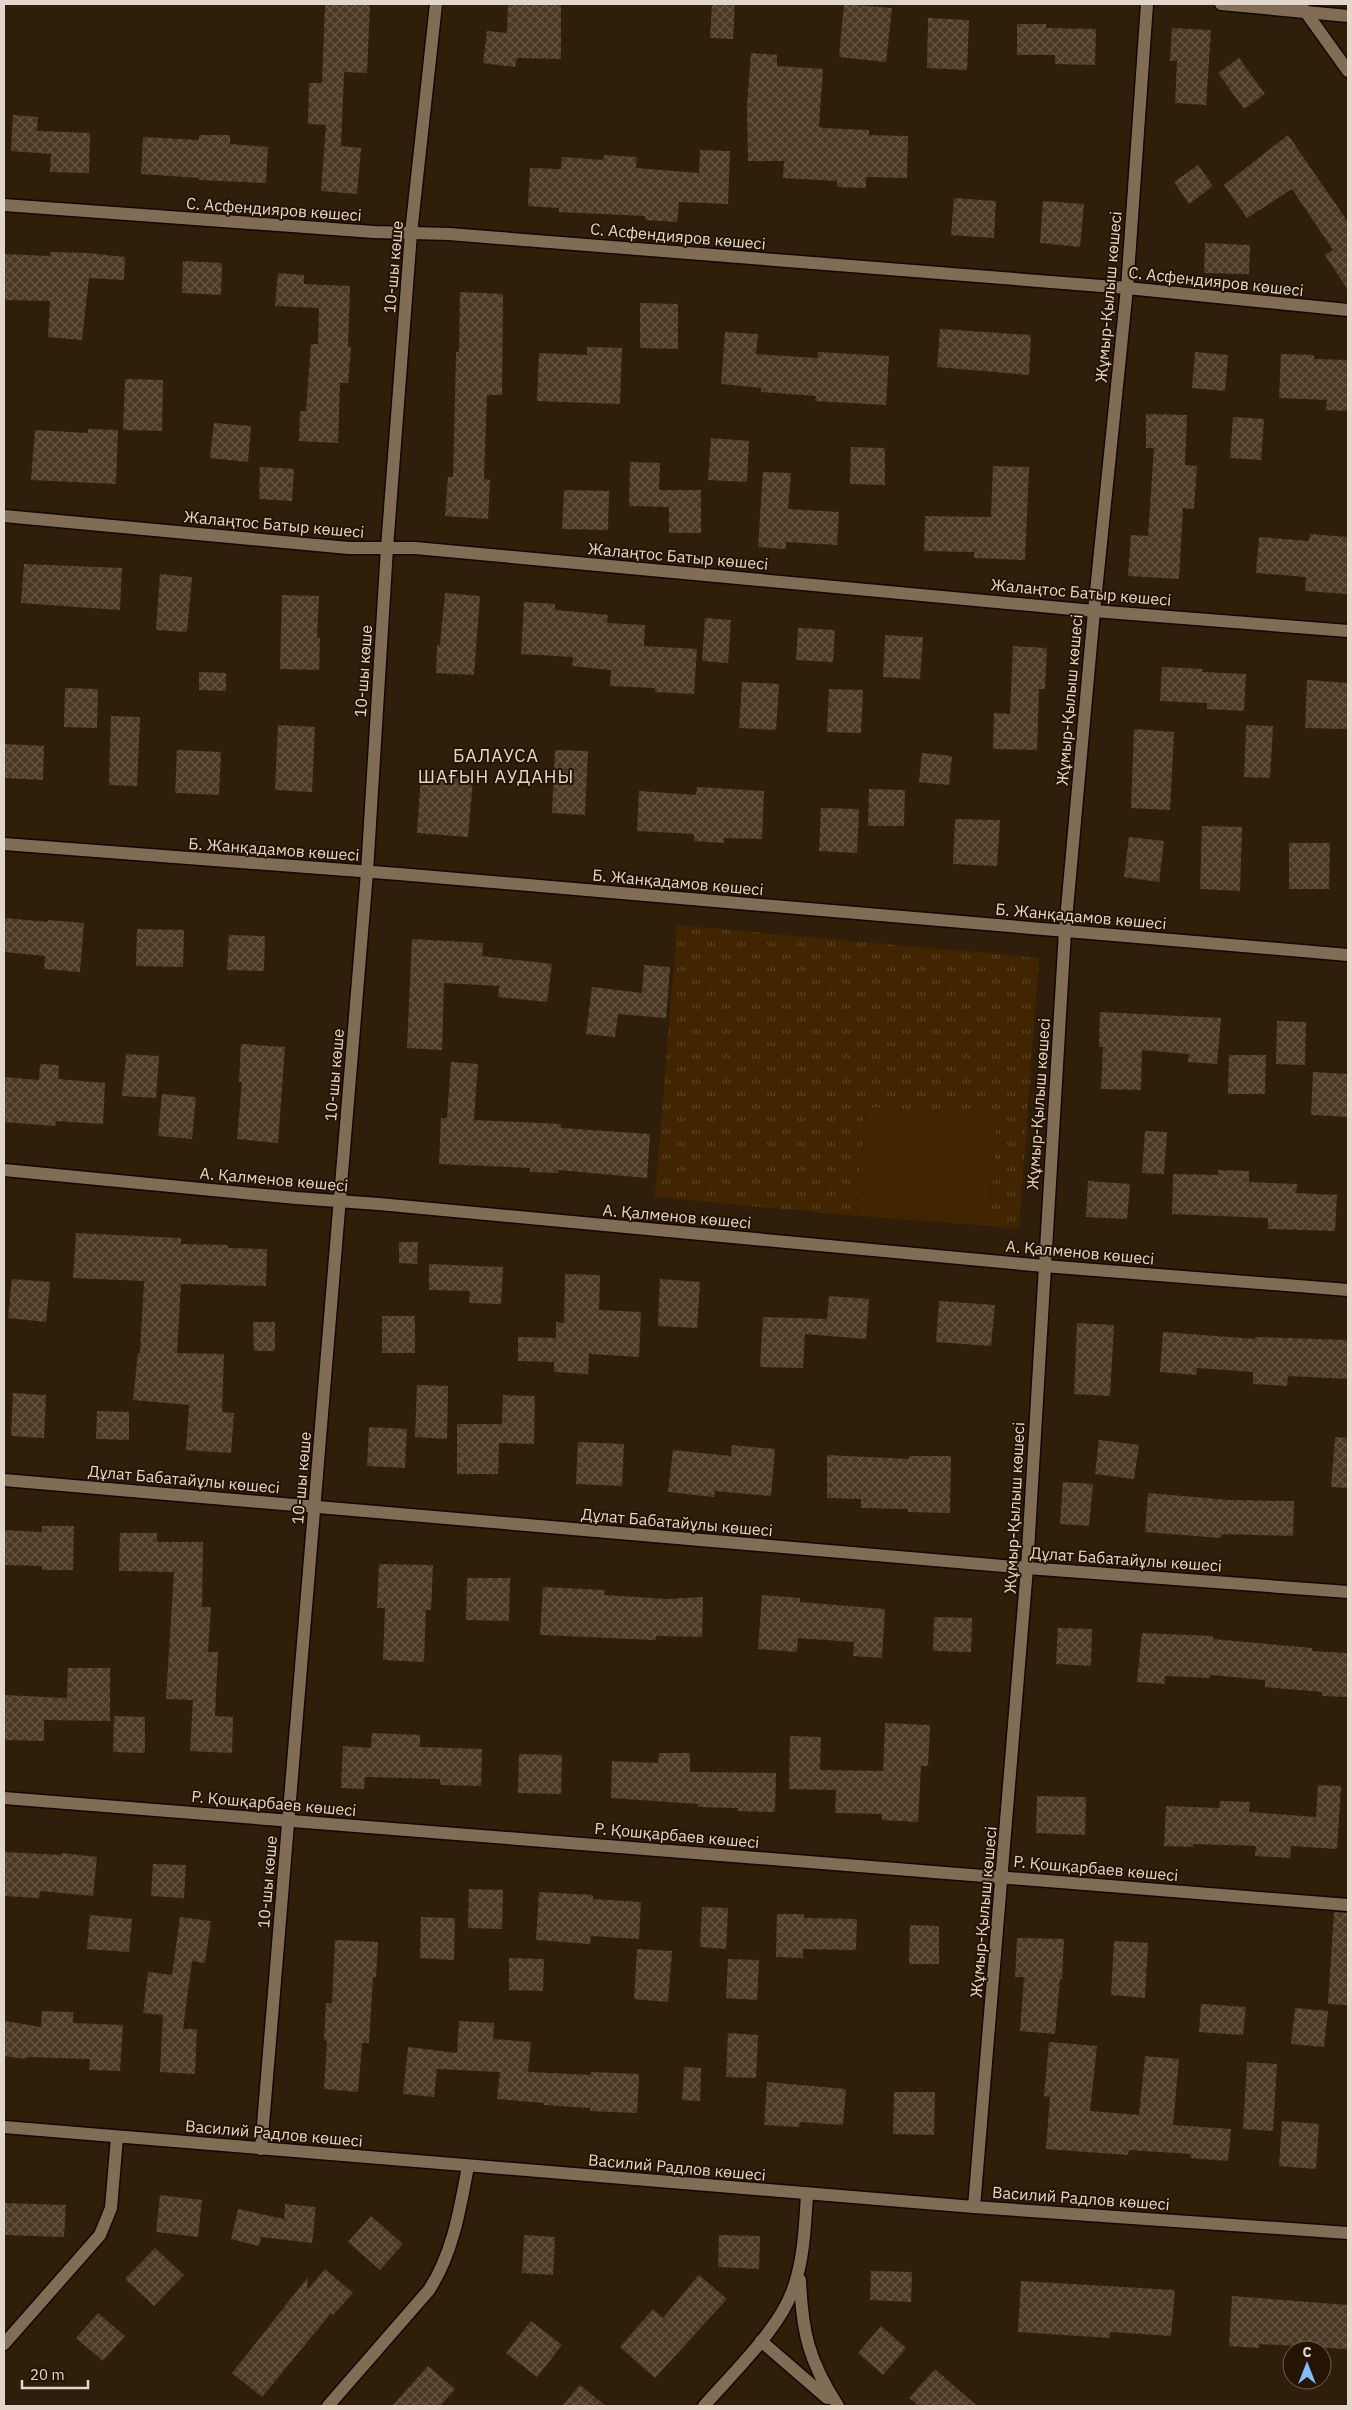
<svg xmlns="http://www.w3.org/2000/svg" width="1352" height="2410" viewBox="0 0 1352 2410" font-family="'IBM Plex Sans',sans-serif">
  <defs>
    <pattern id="grass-tufts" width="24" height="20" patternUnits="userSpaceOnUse" patternTransform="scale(1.25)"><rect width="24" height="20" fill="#402500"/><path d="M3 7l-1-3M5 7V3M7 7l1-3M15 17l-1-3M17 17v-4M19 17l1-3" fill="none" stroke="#5b4424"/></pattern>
    <pattern id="building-cross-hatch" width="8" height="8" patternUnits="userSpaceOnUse" patternTransform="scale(1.25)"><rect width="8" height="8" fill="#4b3924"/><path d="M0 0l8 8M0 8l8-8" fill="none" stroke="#655542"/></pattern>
  </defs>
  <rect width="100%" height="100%" fill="#2f1e09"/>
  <path fill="url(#grass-tufts)" d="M677,925L1039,958L1019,1229L989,1226L997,1116L865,1107L856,1216L655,1197Z"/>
  <path fill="#402500" d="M865,1107L997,1116L989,1226L856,1216Z"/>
  <g fill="url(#building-cross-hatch)">
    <path d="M325,4H370L367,73L344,72L341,146L361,148L357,194L321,191L326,125L308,124L309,83H322Z"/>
    <path d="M508,4H561V59L517,58L515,67L483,63L487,31L507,33Z"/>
    <path d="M712,4H735L733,39L710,38Z"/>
    <path d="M844,4L892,8L886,62L839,57Z"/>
    <path d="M928,18L969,20L967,70L927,68Z"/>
    <path d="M1017,24H1046V28L1096,29L1095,65L1055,64V55H1017Z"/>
    <path d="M1172,28L1211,30L1206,105L1175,103L1177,61H1170Z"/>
    <path d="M751,53L777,55V66L823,69L819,126L823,128L869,130V135L908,136L907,178L866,177V188L837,187V181L783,178L784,161H748L747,105Z"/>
    <path d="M1239,58L1265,94L1244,109L1218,73Z"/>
    <path d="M13,115L38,117L37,131L90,133L89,173L50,172L51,154L11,151Z"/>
    <path d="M199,135H230V144L268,147L266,183L199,180V178L141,174L143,137L199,140Z"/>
    <path d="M1288,135L1348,222V290L1325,255L1333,250L1292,189L1247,218L1224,185Z"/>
    <path d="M700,150L730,151L728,204L679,202L677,222L645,220V216L559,212V208L528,206L530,168L561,169L562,157L603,160L604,155L637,157L636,168L699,173Z"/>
    <path d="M1198,165L1213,186L1189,204L1174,182Z"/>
    <path d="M954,198L996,201L994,238L951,235Z"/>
    <path d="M1043,201L1084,204L1080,247L1040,243Z"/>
    <path d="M1205,243L1250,245L1249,274L1204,273Z"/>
    <path d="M50,252L89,253L125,257L124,280L89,278L82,340L48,337L50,301L4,300V254L50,256Z"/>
    <path d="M183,261L222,263L221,295L182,293Z"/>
    <path d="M278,273L304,275V284L350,286L348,347H351L348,383H340L338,443L299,441L300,411H306L311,344H318L319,308L275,306Z"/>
    <path d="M460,292L503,294L502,395H487L484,479L490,480L488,519L445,516L448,477H453L456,352H459Z"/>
    <path d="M640,303L678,304V349L640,348Z"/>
    <path d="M940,329L1031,335L1029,375L937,367Z"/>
    <path d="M725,332L758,334L756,354L818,358V352L889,356L886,405L815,401L816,396L761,392V388L721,384Z"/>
    <path d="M587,347L622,348L620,404L537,401L539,353L587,355Z"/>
    <path d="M1195,352L1228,355L1225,391L1192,388Z"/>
    <path d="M1281,354L1314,355V359L1348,360V411L1326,410L1327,400L1279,398Z"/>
    <path d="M125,379L163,380L162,431L123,430Z"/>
    <path d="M1146,414L1187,415L1185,465L1197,466L1194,509L1183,508L1179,579L1128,576L1131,535L1148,536L1154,448H1146Z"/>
    <path d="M1233,417L1264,419L1261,460L1230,458Z"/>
    <path d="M214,423L251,426L248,462L210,458Z"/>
    <path d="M88,429L118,430L116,484L31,480L35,430L88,433Z"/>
    <path d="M711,438L749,441L747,482L708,480Z"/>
    <path d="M851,447L885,448V485L850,484Z"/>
    <path d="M630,462L660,463L659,490H701V533H669V507L629,506Z"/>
    <path d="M993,466L1029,467L1025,560L974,558V552L924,551L925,516L991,517Z"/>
    <path d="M260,467L294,469L292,501L259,499Z"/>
    <path d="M763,472L791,473L788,509L839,512L837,545L786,542V549L758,547Z"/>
    <path d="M564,490L609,491L608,530L562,529Z"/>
    <path d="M1310,534L1348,537L1347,594L1305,591L1306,577L1256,573L1259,537L1309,541Z"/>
    <path d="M24,564L122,568L120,610L21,603Z"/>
    <path d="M160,574L192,577L187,632L156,630Z"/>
    <path d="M445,593L480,596L474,675L436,673L437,645H440Z"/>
    <path d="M282,595L319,596L317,638H320L319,670L280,669Z"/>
    <path d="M524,602L555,604V610L608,615L607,623L645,625L644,646L697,649L694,694L655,692V688L610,686L611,670L572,666L573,657L521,654Z"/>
    <path d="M705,618L731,620L728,663L702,661Z"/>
    <path d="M798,628L835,630L833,662L796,660Z"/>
    <path d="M885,635L923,637L920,679L883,677Z"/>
    <path d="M1013,646L1047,648L1045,689H1039L1037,750L993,749L994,713L1010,714Z"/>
    <path d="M1162,667L1203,669L1202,672L1246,674L1244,711L1207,709V703L1160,701Z"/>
    <path d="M199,672L226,673V691L199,690Z"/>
    <path d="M1307,680L1348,683V729L1305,728Z"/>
    <path d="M742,682L779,684L776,730L739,728Z"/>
    <path d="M65,688L98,689L97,728L64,727Z"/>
    <path d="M829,689L863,690L861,733L827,732Z"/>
    <path d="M111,716L140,717L137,786L109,785Z"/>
    <path d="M278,725L315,727L312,792L275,790Z"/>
    <path d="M1246,725L1273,726L1270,778L1244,777Z"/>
    <path d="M1134,729L1174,732L1170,810L1131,808Z"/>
    <path d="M4,744L44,746L43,780L4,778Z"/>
    <path d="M177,750L221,752L219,795L175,793Z"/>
    <path d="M555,750L588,751L585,815L552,813Z"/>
    <path d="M922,753L952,756L949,785L919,782Z"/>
    <path d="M421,775L473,779L468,837L417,833Z"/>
    <path d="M697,787L764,791L762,839L724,838V843L694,841V834L637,831L639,791L696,795Z"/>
    <path d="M869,789L905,790L904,826H868Z"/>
    <path d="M821,808L859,809L857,853L819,851Z"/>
    <path d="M955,819L1000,820L997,866L953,864Z"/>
    <path d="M1202,826L1242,827L1240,891L1200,889Z"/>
    <path d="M1129,837L1164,841L1159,882L1124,877Z"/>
    <path d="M1289,843H1330L1329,889H1289Z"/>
    <path d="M4,918L48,922V920L84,923L80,972L44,969L45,956L4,952Z"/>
    <path d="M137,929L184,930L183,967L136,966Z"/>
    <path d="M229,935L265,936L264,971L227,970Z"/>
    <path d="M412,939L483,943L482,956L552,964L547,1002L498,997L499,986L444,983L442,1050L407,1048Z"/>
    <path d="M644,965L670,967L666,1018L618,1014L615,1037L586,1034L592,987L642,993Z"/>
    <path d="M1100,1012L1221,1018L1217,1064L1188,1062L1189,1054L1142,1050L1141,1090L1101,1089L1103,1047H1099Z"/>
    <path d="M1277,1021L1306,1022L1305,1065L1276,1064Z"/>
    <path d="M241,1044L285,1047L278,1143L237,1139L242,1082H239Z"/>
    <path d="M126,1054L159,1056L156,1098L122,1096Z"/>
    <path d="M1229,1055H1266L1265,1094H1228Z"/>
    <path d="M451,1062L478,1064L474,1120L561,1124V1128L650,1134L647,1178L558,1170V1173L530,1172V1168L439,1164L441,1118H447Z"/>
    <path d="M40,1064L59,1065L58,1079L105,1083L103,1124L56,1121L55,1126L4,1122V1077L39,1080Z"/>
    <path d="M1313,1072L1348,1074V1117L1311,1115Z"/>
    <path d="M162,1094L196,1097L192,1139L158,1136Z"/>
    <path d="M1145,1131L1167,1132L1164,1174L1142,1173Z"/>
    <path d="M1218,1170L1249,1171V1182L1297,1184L1296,1193L1337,1195L1335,1231L1268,1229V1218L1172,1214L1173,1174L1218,1175Z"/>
    <path d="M1088,1181L1130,1184L1127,1219L1086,1217Z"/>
    <path d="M76,1233L181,1238V1244L228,1245V1248L267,1249L266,1286L181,1284L177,1353L224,1354L222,1412L234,1413L231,1453L186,1450L189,1405L133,1400L138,1353H140L144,1281L73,1278Z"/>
    <path d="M399,1242H418L417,1264L399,1263Z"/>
    <path d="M429,1264L503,1267L501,1304L469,1303L470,1291L429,1290Z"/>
    <path d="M565,1274L600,1275L599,1310L641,1312L639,1357L589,1354L588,1374L554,1372V1362L518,1361V1337L556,1338V1322L564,1323Z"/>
    <path d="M12,1279L50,1282L46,1322L8,1318Z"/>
    <path d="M660,1279L700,1282L697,1328L658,1326Z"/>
    <path d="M829,1296L869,1299L866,1339L805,1334L803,1368L760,1367L763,1317L827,1319Z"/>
    <path d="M939,1301L995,1305L991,1346L936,1342Z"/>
    <rect x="382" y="1316" width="33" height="37"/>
    <path d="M253,1322H275V1351H254Z"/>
    <path d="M1077,1323L1114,1325L1110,1396L1074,1394Z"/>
    <path d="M1163,1332L1255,1339V1337L1348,1340V1379L1288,1376L1287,1386L1253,1384V1372L1197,1368L1196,1375L1160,1372Z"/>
    <path d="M417,1385L448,1386L447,1439L415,1437Z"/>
    <path d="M13,1393L46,1395L44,1438L11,1436Z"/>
    <path d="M503,1395L535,1396L534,1444L499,1443L498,1474H457V1424H502Z"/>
    <path d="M97,1411L129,1412V1440L96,1439Z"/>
    <path d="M369,1427L407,1429L405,1468L367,1466Z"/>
    <path d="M1335,1437L1348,1438V1488L1331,1487Z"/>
    <path d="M1099,1440L1139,1445L1134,1479L1095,1474Z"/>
    <path d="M578,1442L624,1444L622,1486L576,1484Z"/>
    <path d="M732,1445L775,1449L771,1496L715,1491L714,1497L668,1492L673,1450L731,1456Z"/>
    <path d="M827,1455L909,1459V1456H951L950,1513L908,1512V1509L861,1508V1499L827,1498Z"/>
    <path d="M1063,1482L1093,1484L1089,1526L1060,1524Z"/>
    <path d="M1148,1493L1229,1500L1294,1501L1293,1536L1222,1534L1221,1538L1145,1532Z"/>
    <path d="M42,1526H74L73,1570H42V1566L4,1565V1530L42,1532Z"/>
    <path d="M120,1533H157V1542H203L202,1607H211L208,1652H218L215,1716L233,1717L232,1753L190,1751L193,1700L166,1699L174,1572L119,1571Z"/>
    <path d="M379,1564L433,1565L431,1610H426L424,1662L383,1660L385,1608H377Z"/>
    <path d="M467,1578H510L509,1621L466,1620Z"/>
    <path d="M543,1587L605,1590L604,1595L667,1599L703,1597L702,1637L656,1636V1640L540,1635Z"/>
    <path d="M762,1595L800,1598V1602L885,1609L882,1658L853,1656L854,1642L798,1638L797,1652L758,1649Z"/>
    <path d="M934,1617L972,1618L971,1652L933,1651Z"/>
    <path d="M1058,1628L1092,1629L1091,1666L1056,1664Z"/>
    <path d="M1142,1633L1213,1636V1639L1312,1648V1651L1348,1653V1697L1322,1696V1692L1265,1687V1680L1211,1675L1210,1678L1165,1676V1684L1137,1682Z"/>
    <path d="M68,1668H110V1721L44,1720V1741L4,1740V1695L67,1698Z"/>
    <path d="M114,1716L145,1717V1753L113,1752Z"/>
    <path d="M885,1723L930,1725L928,1766H921L918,1822L882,1820V1814L835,1813L836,1790L789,1789L790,1736L821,1737L820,1770L883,1771Z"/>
    <path d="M372,1733L420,1735V1747L482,1749L481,1786L440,1785V1779L365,1777L364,1789L341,1788L343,1746L371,1748Z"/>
    <path d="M659,1753H690V1772L776,1773L775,1812L738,1811V1808L698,1807V1804L611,1798L612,1761L658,1763Z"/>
    <path d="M519,1754L562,1755L561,1794L518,1793Z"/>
    <path d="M1318,1785L1341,1786L1337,1849L1291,1846L1290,1858L1255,1856L1256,1846L1193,1844V1847L1164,1846L1166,1806L1219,1808L1220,1801L1250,1802L1249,1812L1316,1817Z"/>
    <path d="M1037,1796L1086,1797L1085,1835L1036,1833Z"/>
    <path d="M4,1852L62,1855V1853L97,1857L93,1896L40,1891L39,1898L4,1896Z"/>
    <path d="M153,1864L186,1865L184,1898L151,1896Z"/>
    <path d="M469,1889L503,1890L502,1929L468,1928Z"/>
    <path d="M539,1892L593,1895V1899L641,1902L639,1939L591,1936L590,1944L536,1940Z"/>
    <path d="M702,1907L728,1908L726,1949L700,1947Z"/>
    <path d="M1334,1912L1348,1913V2005L1328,2004Z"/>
    <path d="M777,1914H804V1918L857,1919L856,1950L803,1949V1958L776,1957Z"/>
    <path d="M90,1915L132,1919L129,1952L87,1949Z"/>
    <path d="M180,1917L211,1921L205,1963L192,1961L183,2029H197L195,2074L160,2072L163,2015L143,2013L148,1972L172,1975Z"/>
    <path d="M421,1917L455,1918L454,1960L420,1958Z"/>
    <path d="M910,1925L939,1926V1964H909Z"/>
    <path d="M1017,1938L1064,1939L1062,1979H1060L1055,2034L1020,2031L1024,1977H1015Z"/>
    <path d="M335,1940L378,1942L376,1977H373L369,2043H362L358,2092L324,2089L327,2041L324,2040L326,2003H332Z"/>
    <path d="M1114,1941L1148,1943L1145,1998L1111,1995Z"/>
    <path d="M637,1949L672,1951L668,2002L634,1999Z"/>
    <path d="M509,1958L544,1959L543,1991L509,1990Z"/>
    <path d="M728,1959L759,1960L757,2000L726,1998Z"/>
    <path d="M1201,2004L1246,2007L1243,2035L1199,2032Z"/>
    <path d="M1295,2008L1328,2011L1324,2047L1291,2044Z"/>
    <path d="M42,2011L73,2012V2023L123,2025L120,2071L89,2070L90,2059L27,2057L26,2059L4,2056V2021L41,2027Z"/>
    <path d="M459,2021L494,2023L493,2039L531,2042L528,2072L591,2075V2072L639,2074L637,2113L590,2111V2108L544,2105V2103L497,2099L500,2072L437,2069L434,2097L403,2094L408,2047L457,2053Z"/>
    <path d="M728,2033L758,2035L756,2078L726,2077Z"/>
    <path d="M1049,2042L1097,2046L1090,2111L1139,2115L1145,2056L1179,2059L1173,2125L1231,2129L1228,2161L1190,2158L1191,2154L1129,2150L1128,2155L1046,2149L1050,2097L1044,2096Z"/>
    <path d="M1247,2062L1277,2064L1273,2131L1243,2129Z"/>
    <path d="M684,2067L701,2068L700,2101L682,2100Z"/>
    <path d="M767,2082L846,2089L843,2125L800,2122L799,2127L764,2125Z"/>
    <path d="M894,2092H935L934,2135L893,2134Z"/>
    <path d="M1282,2121L1319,2124L1316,2169L1279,2166Z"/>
    <path d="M160,2195L202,2200L198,2237L156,2232Z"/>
    <path d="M4,2203L66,2205L64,2237L4,2235Z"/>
    <path d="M285,2204L316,2207L312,2243L261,2237L259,2246L231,2239L238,2209L284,2219Z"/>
    <path d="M371,2216L403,2244L380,2270L348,2242Z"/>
    <path d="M524,2235L555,2237L553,2275L522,2273Z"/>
    <path d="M719,2235L760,2236L759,2269L718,2267Z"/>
    <path d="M155,2248L184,2275L154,2306L125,2279Z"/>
    <path d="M325,2269L353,2293L333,2315L331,2313L262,2397L232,2373L308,2277L307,2290Z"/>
    <path d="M871,2271L912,2272L911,2302L870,2300Z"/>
    <path d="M699,2275L727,2299L655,2378L620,2347L653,2309L663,2318Z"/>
    <path d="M1021,2281L1175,2290L1171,2336L1110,2332V2338L1018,2332Z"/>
    <path d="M1232,2296L1348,2305V2349L1259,2344V2348L1229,2346Z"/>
    <path d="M98,2313L125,2336L103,2361L76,2338Z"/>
    <path d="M531,2321L562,2345L537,2377L506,2353Z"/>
    <path d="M881,2326L906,2348L883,2375L858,2353Z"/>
    <path d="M428,2366L455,2389L440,2406H392Z"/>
    <path d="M935,2369L951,2383L977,2406H919L909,2398Z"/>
    <path d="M580,2385L606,2406H562Z"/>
  </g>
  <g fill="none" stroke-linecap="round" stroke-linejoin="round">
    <g stroke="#160700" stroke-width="15">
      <g id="minor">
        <path d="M1221,4L1348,16"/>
        <path d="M4,205L374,232L449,234L1127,288L1348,310"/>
        <path d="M4,516L349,548H415L1094,611L1348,631"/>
        <path d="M4,844L399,874L1348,955"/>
        <path d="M4,1170L296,1198L379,1204L1044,1266L1348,1290"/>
        <path d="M4,1480L1027,1568L1348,1592"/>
        <path d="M4,1798L1348,1905"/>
        <path d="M974,2207L1027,1568L1065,931L1094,611L1127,288L1147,4"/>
        <path d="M800,2280C802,2332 809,2362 838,2406"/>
        <path d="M761,2341L827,2398"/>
        <path d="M4,2344L100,2235L111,2208L117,2137"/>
        <path d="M328,2406L429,2290C453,2253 460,2209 468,2166"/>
        <path d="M704,2406C731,2375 778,2330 792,2292C804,2261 805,2226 807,2194"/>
      </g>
    </g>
    <g stroke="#160700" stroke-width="15">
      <g id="tertiary">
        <path d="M1300,4L1348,71"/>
        <path d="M4,2127L974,2207L1348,2233"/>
        <path d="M261,2149L367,872L387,548L411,233L436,4"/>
      </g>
    </g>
    <use href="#minor" stroke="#816d56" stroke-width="12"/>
    <use href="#tertiary" stroke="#816d56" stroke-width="12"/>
  </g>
  <g text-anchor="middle" stroke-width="4" stroke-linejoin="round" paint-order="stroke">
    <g font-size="16" fill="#e3d7cb" stroke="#251402">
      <text transform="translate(274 209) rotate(4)" y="6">С. Асфендияров көшесі</text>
      <text transform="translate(678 236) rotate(5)" y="6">С. Асфендияров көшесі</text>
      <text transform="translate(393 267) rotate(-85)" y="6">10-шы көше</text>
      <text transform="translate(1216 281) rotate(6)" y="6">С. Асфендияров көшесі</text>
      <text transform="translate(1108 297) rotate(-85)" y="6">Жұмыр-Қылыш көшесі</text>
      <text transform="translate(274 524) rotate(5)" y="6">Жалаңтос Батыр көшесі</text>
      <text transform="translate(678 556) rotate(5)" y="6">Жалаңтос Батыр көшесі</text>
      <text transform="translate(1081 592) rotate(5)" y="6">Жалаңтос Батыр көшесі</text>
      <text transform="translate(363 671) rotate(-86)" y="6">10-шы көше</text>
      <text transform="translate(1069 700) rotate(-85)" y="6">Жұмыр-Қылыш көшесі</text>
      <text transform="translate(274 849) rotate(4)" y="6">Б. Жанқадамов көшесі</text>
      <text transform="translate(678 882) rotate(5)" y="6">Б. Жанқадамов көшесі</text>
      <text transform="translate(1081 916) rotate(5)" y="6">Б. Жанқадамов көшесі</text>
      <text transform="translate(334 1075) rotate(-85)" y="6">10-шы көше</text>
      <text transform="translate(1038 1104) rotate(-86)" y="6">Жұмыр-Қылыш көшесі</text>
      <text transform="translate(274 1179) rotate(5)" y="6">А. Қалменов көшесі</text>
      <text transform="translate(677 1216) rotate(5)" y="6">А. Қалменов көшесі</text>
      <text transform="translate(1080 1252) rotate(5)" y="6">А. Қалменов көшесі</text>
      <text transform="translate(301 1478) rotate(-85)" y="6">10-шы көше</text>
      <text transform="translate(184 1479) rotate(5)" y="6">Дұлат Бабатайұлы көшесі</text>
      <text transform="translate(1014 1508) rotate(-87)" y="6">Жұмыр-Қылыш көшесі</text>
      <text transform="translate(677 1522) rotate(5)" y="6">Дұлат Бабатайұлы көшесі</text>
      <text transform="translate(1126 1559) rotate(4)" y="6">Дұлат Бабатайұлы көшесі</text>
      <text transform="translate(274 1803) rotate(5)" y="6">Р. Қошқарбаев көшесі</text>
      <text transform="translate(677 1835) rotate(5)" y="6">Р. Қошқарбаев көшесі</text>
      <text transform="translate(1096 1868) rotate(5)" y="6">Р. Қошқарбаев көшесі</text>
      <text transform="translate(267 1882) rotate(-85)" y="6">10-шы көше</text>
      <text transform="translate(983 1912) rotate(-85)" y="6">Жұмыр-Қылыш көшесі</text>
      <text transform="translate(274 2133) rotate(5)" y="6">Василий Радлов көшесі</text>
      <text transform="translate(677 2167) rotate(5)" y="6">Василий Радлов көшесі</text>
      <text transform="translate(1081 2198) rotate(4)" y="6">Василий Радлов көшесі</text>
    </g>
    <g font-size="18" letter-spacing="1" fill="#e3d7cb" stroke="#251402">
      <text x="496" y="762">БАЛАУСА<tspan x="496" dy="21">ШАҒЫН АУДАНЫ</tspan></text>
    </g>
  </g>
  <rect width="1352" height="2410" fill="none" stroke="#e3d7cb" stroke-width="10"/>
  <g transform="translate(1307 2365)"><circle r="24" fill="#251402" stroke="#716252"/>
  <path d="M0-4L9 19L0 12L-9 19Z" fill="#80bdfa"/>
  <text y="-8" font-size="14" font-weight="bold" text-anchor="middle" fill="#e3d7cb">С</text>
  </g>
  <path d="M22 2380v8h66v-8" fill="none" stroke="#e3d7cb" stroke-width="2.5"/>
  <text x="30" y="2380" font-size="15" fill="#e3d7cb" stroke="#251402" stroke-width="4" paint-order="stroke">20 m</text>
</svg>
